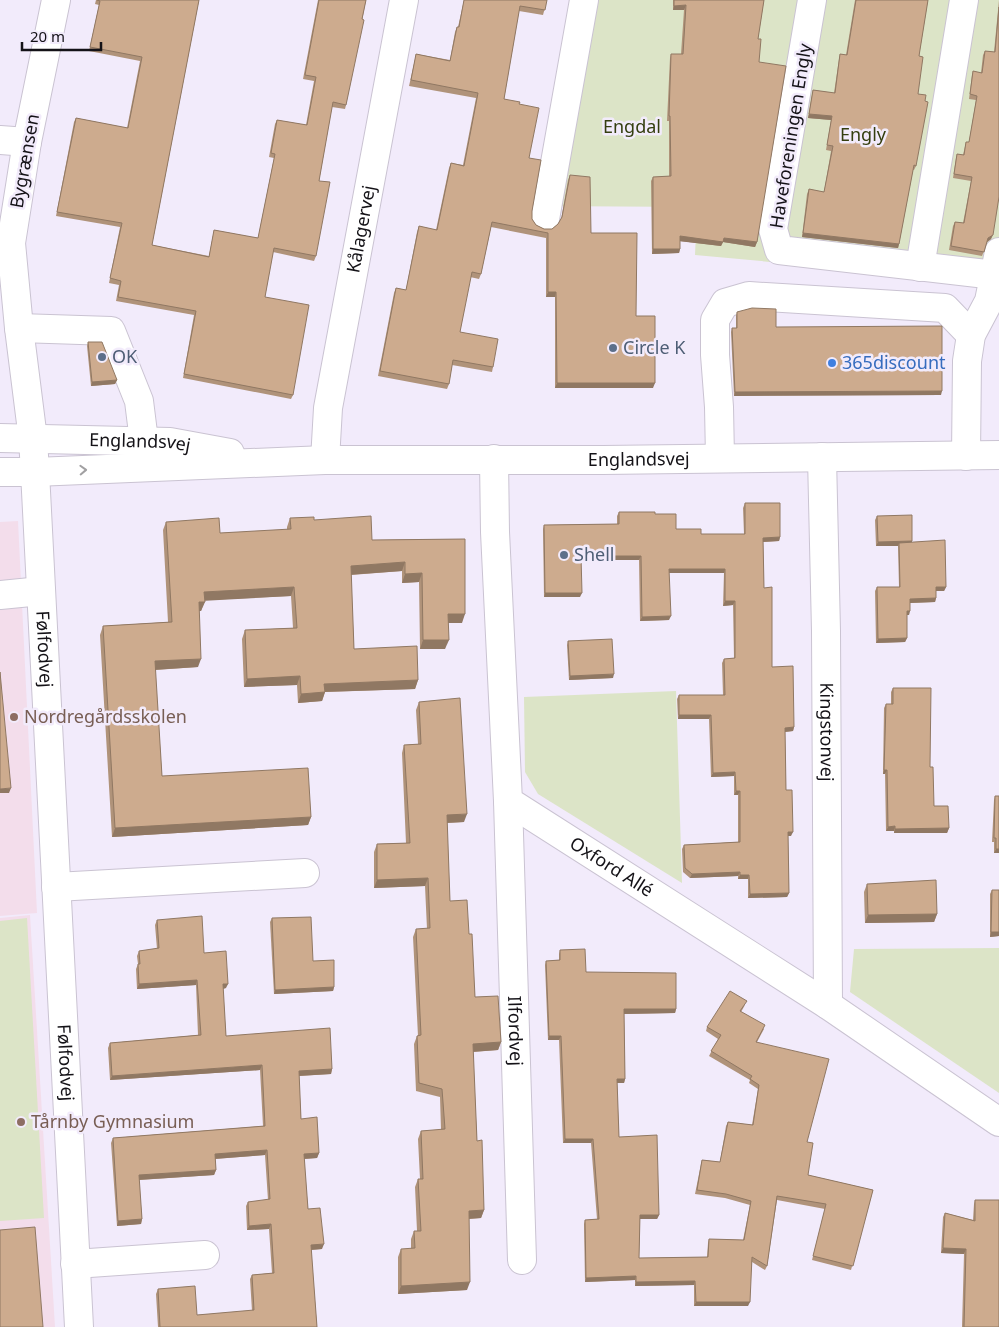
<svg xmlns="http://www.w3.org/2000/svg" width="999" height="1327" viewBox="0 0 999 1327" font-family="'Noto Sans',sans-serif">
  <rect width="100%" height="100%" fill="#f2ebfb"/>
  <g fill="#f3ddeb">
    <path d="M18,521L37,913L0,916V522Z"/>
    <path d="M30,915L55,1327H0V918Z"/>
  </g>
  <g fill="#dce4c7">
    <path d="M577,0H999V283L695,255L697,207L540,206Z"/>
    <path d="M676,691L682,883L538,794L525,772L524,697Z"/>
    <path d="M27,918L44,1218L0,1221V921Z"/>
    <path d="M999,948V1093L850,992L854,949Z"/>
  </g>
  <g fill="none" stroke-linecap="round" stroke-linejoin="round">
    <g stroke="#cac3d2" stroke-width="30">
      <g id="minor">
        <path id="s1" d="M56,0L27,142L11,243L19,328L33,439L35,472L79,1327"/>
        <path d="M812,0L773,229L779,250L995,275"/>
        <path d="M0,140L27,142"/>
        <path d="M545,219L584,0"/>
        <path d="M920,267L964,0"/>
        <path d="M19,328L111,331L139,401L144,441"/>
        <path id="s2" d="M0,438L170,442L230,453"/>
        <path d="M966,456L967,361L971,335L989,301L999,252"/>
        <path id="s3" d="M822,457L826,631L828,1005"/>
        <path d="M720,458L719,407L715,355V320L725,303L749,296L945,308L971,335"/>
        <path id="s4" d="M494,459L495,532L508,801L828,1005L999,1122"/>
        <path id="s5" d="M325,460L328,408L404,0"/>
        <path id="s6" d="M0,472H35L325,460H603L999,455"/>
        <path d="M0,595L41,591"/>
        <path id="s7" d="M508,801L522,1260"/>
        <path d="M56,887L305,873"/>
        <path d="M75,1264L205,1255"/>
      </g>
    </g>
    <use href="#minor" stroke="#fff" stroke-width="28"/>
  </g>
  <g fill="#b0937a">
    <path d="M96,0H199L152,245L209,256L214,230L258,238L274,158L269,157L275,124L277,120L306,125L314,81L303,79L318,0H366L346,105L345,109L332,107L319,181L316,256L314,261L273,252L265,297L293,395L291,399L183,378L194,315L116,301L119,285L109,283L120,227L56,216L74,122L76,118L127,128L140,61L89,51L99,5L95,4Z"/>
    <path d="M464,0H547L543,15L519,11L504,99L519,104L529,158L532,219L536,225L544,229H552L558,224L561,220L568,180L570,175L591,233L636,316L653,388H555V297H546V238L491,227L481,274L479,279L470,277L460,332L493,367L492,372L452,365L449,384L447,389L378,376L394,293L396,288L406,290L417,232L419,226L436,230L449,168L451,163L463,165L476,98L409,86L415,59L416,54L450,60L455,32L457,27H458Z"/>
    <path d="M673,0H764L758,39L759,62L757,242L755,247L723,242L721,246L680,241V249L679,253L652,254L651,181L653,177L669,176V121H667L670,58L671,54H681L684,10H673Z"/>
    <path d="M855,0H928L919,56L916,166L914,170H913L899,244L898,248L802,237L807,194L809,189L824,192L831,151L826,150L831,120L808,118L812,95L813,90L834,93L839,59L840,54L846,55Z"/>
    <path d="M999,0V197L991,239L987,242L982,256L949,250L953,226L955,222L963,223L971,181L953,178L956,158L957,154L963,155L966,142H969L976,100L969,99L972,75L973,71L981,73L983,55L985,51L994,52Z"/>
    <path d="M737,312L941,395L734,396L731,332L732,328H736V316Z"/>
    <path d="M88,342L117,380L115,384L91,386L87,346Z"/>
    <path d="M745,503L780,537L779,541L763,542L764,588L772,667L794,727L793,731L785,732L786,790L791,836H788L789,893L787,897L748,898V879H738V876L690,878L683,872L682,849L684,845L738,842V795H734V776L711,777L709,719H678L677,699L679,695H723L722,663L724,659L734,658L733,605L723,606L724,573H669V620L640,621L639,560H581L580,597H544L543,529L544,525L617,524V516L619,512L655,514L676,529L701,534H744L743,508Z"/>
    <path d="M877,516L912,541V542L946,587L944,591H936V598L935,602L910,603L909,615H907V638L905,642L876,643L875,591L877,587H899L898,546H876L875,520Z"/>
    <path d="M290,518L314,520L372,540L465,539L462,623H448L445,649H420L419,582L402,583V571L351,575L354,649L418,680L415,689L325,692L322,701L298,703L297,685L244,687L242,639L245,630L293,628L291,596L205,600L201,611H199L198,667L155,670L162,776L311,817L308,825L112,837L100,635L103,626L168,622L163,530L166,522L220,533L287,530V527Z"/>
    <path d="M568,641L613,678L569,680L567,645Z"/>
    <path d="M893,688L930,767L934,806L949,828L947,833H894V831H886L885,774H883L884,708L886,704H891V692Z"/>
    <path d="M419,702L464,822L447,823L450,901L469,934L475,997L501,1042L498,1050L473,1052L477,1141L484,1210L481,1218L469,1219L467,1290L398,1294V1257L401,1249H411V1239L414,1231H417L415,1187L418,1179H420L418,1139L421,1131L441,1130L440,1097L416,1091L414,1044L417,1036H418L413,937L416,929H427L425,886L374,888V852L377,844L406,843L402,753L404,745L418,744L416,710Z"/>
    <path d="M995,796L999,853H994V842H992L994,800Z"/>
    <path d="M867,884L937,914L934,922L865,923L864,892Z"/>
    <path d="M992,890H999V936L990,937V894Z"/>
    <path d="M272,918L313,961L334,987L333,991L274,994L270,922Z"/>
    <path d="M157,920L204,953L226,988L223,989L226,1036L332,1069L331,1074L299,1076L301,1119L319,1153L317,1158L304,1159L308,1209L322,1249L311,1250L317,1327H158L156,1294L158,1289L197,1315L252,1311L250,1279L252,1275L272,1273L269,1229L247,1230L246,1206L248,1202L268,1200L265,1155L215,1159L216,1170L214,1175L139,1180L142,1219L141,1224L117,1226L111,1143L113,1138L263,1126L260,1070L110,1080L108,1048L110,1043L198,1035L196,985L137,989L136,969L138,964L137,956L139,951L157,949L155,925Z"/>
    <path d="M560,950L586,972L676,1009L675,1013L624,1014L625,1079L624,1083H617L619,1137L659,1215L657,1219H640L639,1258L707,1257L708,1243L709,1239L743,1240L750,1205L725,1198L695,1194L701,1164L702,1160L720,1162L726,1126L728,1122L752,1125L758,1089L749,1083L750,1080L709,1056L718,1039L706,1031L707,1027L745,1005L741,1012L764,1029L757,1042L807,1142L808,1175L873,1190L851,1270L812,1260L825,1209L777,1200L767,1266L765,1270L752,1262L748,1306H694V1285L635,1286V1280L585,1282L584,1224L585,1220L597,1219L591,1143H563L559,1040H548L545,965L546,961L559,960V954Z"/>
    <path d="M975,1200L999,1327H962L964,1254L941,1253L943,1217L945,1213L973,1220L974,1204Z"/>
  </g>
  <g fill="#907863">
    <path d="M686,5L684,10H673L674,6Z"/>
    <path d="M809,114L832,116L831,120L808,118Z"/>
    <path d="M803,233L899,244L898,248L802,237Z"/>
    <path d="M993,235L991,239L987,242L988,238Z"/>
    <path d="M680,236L724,238L757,242L755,247L723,242L721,246L678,241Z"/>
    <path d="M653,249H680L679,253L652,254Z"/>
    <path d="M548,292H556L555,297H546Z"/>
    <path d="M117,380L115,384L91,386L92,382Z"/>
    <path d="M557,383H655L653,388H555Z"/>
    <path d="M942,391L941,395L734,396L735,392Z"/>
    <path d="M780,537L779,541L762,542L763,538Z"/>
    <path d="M912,541L911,545L899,543L898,546H876L878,542Z"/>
    <path d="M581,556H641L639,560H580Z"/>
    <path d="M405,562L402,571L347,575L351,566Z"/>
    <path d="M669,569H725L724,573H668Z"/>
    <path d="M422,573L419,582L402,583L405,574Z"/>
    <path d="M294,587L291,596L201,601L204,592Z"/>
    <path d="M936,587H946L944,591H935Z"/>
    <path d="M545,593H582L580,597H544Z"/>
    <path d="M936,598L935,602L909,603L910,599Z"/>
    <path d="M725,601H735L733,605L723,606Z"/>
    <path d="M199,602H205L201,611H195Z"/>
    <path d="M907,611H910L909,615H905Z"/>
    <path d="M448,614H465L462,623H445Z"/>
    <path d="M671,616L669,620L640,621L642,617Z"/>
    <path d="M907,638L905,642L876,643L878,639Z"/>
    <path d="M423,640H449L445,649H420Z"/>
    <path d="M201,659L198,667L152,670L155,661Z"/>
    <path d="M614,674L613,678L569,680L570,676Z"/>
    <path d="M300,676L297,685L244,687L247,679Z"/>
    <path d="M418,680L415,689L321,692L324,684Z"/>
    <path d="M325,692L322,701L298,703L301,694Z"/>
    <path d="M679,715H711L709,719H678Z"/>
    <path d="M794,727L793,731L784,732L785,728Z"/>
    <path d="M884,770H887L885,774H883Z"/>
    <path d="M735,772L734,776L711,777L713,773Z"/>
    <path d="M11,788L9,793H0V789Z"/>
    <path d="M736,791H740L738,795H734Z"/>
    <path d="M467,814L464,822L444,823L447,815Z"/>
    <path d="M311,817L308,825L112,837L115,828Z"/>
    <path d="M895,826L894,831H886L888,827Z"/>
    <path d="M949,828L947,833H894L895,829Z"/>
    <path d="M788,832H793L791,836H787Z"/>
    <path d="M996,849H999V853H994Z"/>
    <path d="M740,872L738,876L690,878L692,874Z"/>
    <path d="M740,875H749L748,879H738Z"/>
    <path d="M428,878L425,886L374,888L377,880Z"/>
    <path d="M789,893L787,897L748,898L750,894Z"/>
    <path d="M937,914L934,922L865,923L868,915Z"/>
    <path d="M991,932H999V936L990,937Z"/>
    <path d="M197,980L196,985L137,989L139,984Z"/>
    <path d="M223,984H228L226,988L221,989Z"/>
    <path d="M334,987L333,991L274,994L275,990Z"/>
    <path d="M624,1009H676L675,1013L622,1014Z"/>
    <path d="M549,1036H561L559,1040H548Z"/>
    <path d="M501,1042L498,1050L470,1052L473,1044Z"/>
    <path d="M262,1065L260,1070L110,1080L112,1076Z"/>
    <path d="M332,1069L331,1074L297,1076L299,1071Z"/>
    <path d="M617,1079H625L624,1083H616Z"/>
    <path d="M565,1139H593L591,1143H563Z"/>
    <path d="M267,1150L265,1155L213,1159L215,1154Z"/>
    <path d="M319,1153L317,1158L302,1159L304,1154Z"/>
    <path d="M216,1170L214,1175L137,1180L139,1175Z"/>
    <path d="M484,1210L481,1218L466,1219L469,1211Z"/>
    <path d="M640,1215H659L657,1219H638Z"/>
    <path d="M142,1219L141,1224L117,1226L118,1221Z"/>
    <path d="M271,1224L269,1229L247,1230L249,1226Z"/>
    <path d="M324,1244L322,1249L309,1250L311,1245Z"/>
    <path d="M943,1248L966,1249L964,1254L941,1253Z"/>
    <path d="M636,1276L635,1280L585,1282L586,1278Z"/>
    <path d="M695,1281L694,1285L635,1286L636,1282Z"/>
    <path d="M470,1282L467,1290L398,1294L401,1286Z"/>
    <path d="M696,1302H750L748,1306H694Z"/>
  </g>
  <g fill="#cdab8e" stroke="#907863">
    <path d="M97,0H199L152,245L209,257L214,230L258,238L275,154L271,153L277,120L307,125L316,77L305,75L319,0H366L362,19L364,20L346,105L333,102L319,181L330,182L316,256L274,248L265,297L309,305L293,395L184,374L196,311L118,297L121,281L110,278L122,223L57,212L76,118L128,128L142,57L90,47L100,1Z"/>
    <path d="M464,0H547L545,10L520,6L504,99L520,102L519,104L539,108L529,158L541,160L532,211V219L536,225L544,229H552L558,224L562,217L570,175L590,177L591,233H637L636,316H655V383H557L556,292H548V233L492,222L481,274L472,272L460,332L498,339L493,367L453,360L449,384L380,371L396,288L406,290L419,226L437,230L451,163L464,166L478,93L411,80L416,54L450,61L457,27H459Z"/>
    <path d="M674,0H764L758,39H761L759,62L786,66L757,242L724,238L723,242L680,236V249H653V177L671,176L670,116H669L671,54H683L686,5L674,6Z"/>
    <path d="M856,0H928L919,56L923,57L918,94L926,95L925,101L928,102L916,166L914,165L899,244L803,233L809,189L824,192L833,146L827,145L832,116L809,114L813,90L835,93L840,54L847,55Z"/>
    <path d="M999,7V197L993,235L988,238L984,252L951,246L955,222L964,223L972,177L954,174L957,154L964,155L966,142H969L977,96L970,94L973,71L982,73L985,51L995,52Z"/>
    <path d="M752,308L776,309V327L942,326V391L735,392L732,328H737V312Z"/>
    <path d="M88,342H102L117,380L92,382Z"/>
    <path d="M745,503H780V537L763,538L764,588L772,587V667L793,666L794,727L785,728L786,790H792L793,832H788L789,893L750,894L749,875H740V872L692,874L685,868L684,845L740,842V791H736L735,772L713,773L711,715H679V695H725L724,659L735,658V601H725V569H669L671,616L642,617L641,556H581L582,593H545L544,525L619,524V512H655V514H676V529H701V534H745Z"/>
    <path d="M912,515V541L878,542L877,516Z"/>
    <path d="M371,516L372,540L465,539V614H448L449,640H423L422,573L405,574V562L351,566L354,649L417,646L418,680L324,684L325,692L301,694L300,676L247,679L245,630L297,628L294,587L204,592L205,602H199L201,659L155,661L162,776L308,768L311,817L115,828L103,626L172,622L166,522L219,518L220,533L291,529L290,518L314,517V520Z"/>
    <path d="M945,540L946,587H936V598L910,599V611H907V638L878,639L877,587H900L899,543Z"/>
    <path d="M612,639L614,674L570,676L568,641Z"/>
    <path d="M0,672L11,788L0,789Z"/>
    <path d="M893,688H931L930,767H933L934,806H948L949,828L895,829V826L888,827L887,770H884L886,704H893Z"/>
    <path d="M460,698L467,814L447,815L450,901L467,900L469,934H472L475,997L498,996L501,1042L473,1044L477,1141L482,1140L484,1210L469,1211L470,1282L401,1286V1249L415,1248L414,1231H421L418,1179H423L421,1131L445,1129L442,1089L419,1083L417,1036L421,1035L416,929L430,928L428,878L377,880V844L410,843L404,745L421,744L419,702Z"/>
    <path d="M995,796H999V849H996V838H994Z"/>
    <path d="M936,880L937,914L868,915L867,884Z"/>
    <path d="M992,890H999V932H991Z"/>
    <path d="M202,916L204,953L226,951L228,984H223L226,1036L330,1028L332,1069L299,1071L301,1119L317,1117L319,1153L304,1154L308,1209L320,1208L324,1244L311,1245L317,1327H160L158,1289L195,1286L197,1315L254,1310L252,1275L274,1273L271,1224L249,1226L248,1202L270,1199L267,1150L215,1154L216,1170L139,1175L142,1219L118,1221L113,1138L265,1126L262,1065L112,1076L110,1043L201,1035L197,980L139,984L138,964H140L139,951L159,948L157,920Z"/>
    <path d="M311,917L313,961L334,960V987L275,990L272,918Z"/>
    <path d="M585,949L586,972L676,973V1009H624L625,1079H617L619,1137L657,1135L659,1215H640L639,1258L708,1257L709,1239L744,1240L751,1201L726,1194L697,1190L702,1160L720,1162L728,1122L753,1125L759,1085L750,1079L752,1076L711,1051L721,1035L707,1027L730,991L747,1001L740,1011L765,1025L756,1042L829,1059L807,1142L813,1143L808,1175L873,1190L853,1266L813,1256L826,1204L777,1196L767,1266L752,1257L750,1302H696L695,1281L636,1282V1276L586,1278L585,1220L599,1219L593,1139H565L561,1036H549L546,961L560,960V950Z"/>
    <path d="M975,1200H999V1327H964L966,1249L943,1248L945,1213L975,1221Z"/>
    <path d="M35,1227L43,1327H0V1230Z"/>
  </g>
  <defs><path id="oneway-chevron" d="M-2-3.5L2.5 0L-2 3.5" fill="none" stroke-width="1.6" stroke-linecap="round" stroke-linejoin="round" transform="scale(1.25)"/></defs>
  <use stroke="#a1a0a2" href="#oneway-chevron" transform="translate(83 470) rotate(-2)"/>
  <g fill="#5c6f8a" stroke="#f2ebfb" stroke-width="2">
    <circle cx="613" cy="348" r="5"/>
    <circle cx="102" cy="357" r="5"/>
    <circle cx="564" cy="555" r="5"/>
  </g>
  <circle fill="#3f7fe0" stroke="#f2ebfb" stroke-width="2" cx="832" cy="363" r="5"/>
  <g fill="#8d6e63" stroke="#f2ebfb" stroke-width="2">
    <circle cx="14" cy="717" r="5"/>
    <circle cx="21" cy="1122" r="5"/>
  </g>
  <g text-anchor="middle" stroke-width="5" stroke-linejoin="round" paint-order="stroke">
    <g font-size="18" fill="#343e0f" stroke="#f2ebfb">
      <text x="632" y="133">Engdal</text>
      <text x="863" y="141">Engly</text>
    </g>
    <g font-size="18" fill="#141217" stroke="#f2ebfb">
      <text transform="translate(791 136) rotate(-81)" y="6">Haveforeningen Engly</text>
      <text transform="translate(25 161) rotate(-80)" y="6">Bygrænsen</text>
      <text dy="6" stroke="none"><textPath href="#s5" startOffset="234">Kålagervej</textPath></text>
      <text dy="6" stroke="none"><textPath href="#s2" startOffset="140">Englandsvej</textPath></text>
      <text dy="6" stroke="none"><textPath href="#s6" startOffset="639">Englandsvej</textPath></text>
      <text dy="6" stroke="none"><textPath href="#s1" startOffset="655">Følfodvej</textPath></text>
      <text dy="6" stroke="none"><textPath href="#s3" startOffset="275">Kingstonvej</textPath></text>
      <text dy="6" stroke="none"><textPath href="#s4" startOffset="465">Oxford Allé</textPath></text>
      <text dy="6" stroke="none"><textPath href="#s7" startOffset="230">Ilfordvej</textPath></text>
      <text dy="6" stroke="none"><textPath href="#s1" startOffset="1069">Følfodvej</textPath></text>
    </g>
    <g font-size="18" fill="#4e5e75" stroke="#f2ebfb" text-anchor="start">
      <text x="623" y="354">Circle K</text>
      <text x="112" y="363">OK</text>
      <text x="574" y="561">Shell</text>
    </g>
    <g font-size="18" fill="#366cbe" stroke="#f2ebfb" text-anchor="start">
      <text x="842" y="369">365discount</text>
    </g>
    <g font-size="18" fill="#785e54" stroke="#f2ebfb" text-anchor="start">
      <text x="24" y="723">Nordregårdsskolen</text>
      <text x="31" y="1128">Tårnby Gymnasium</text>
    </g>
  </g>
  <path d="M22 42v8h79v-8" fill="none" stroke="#141217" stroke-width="2.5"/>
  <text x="30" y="42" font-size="15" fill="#141217" stroke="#f2ebfb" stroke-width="4" paint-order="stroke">20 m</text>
</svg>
